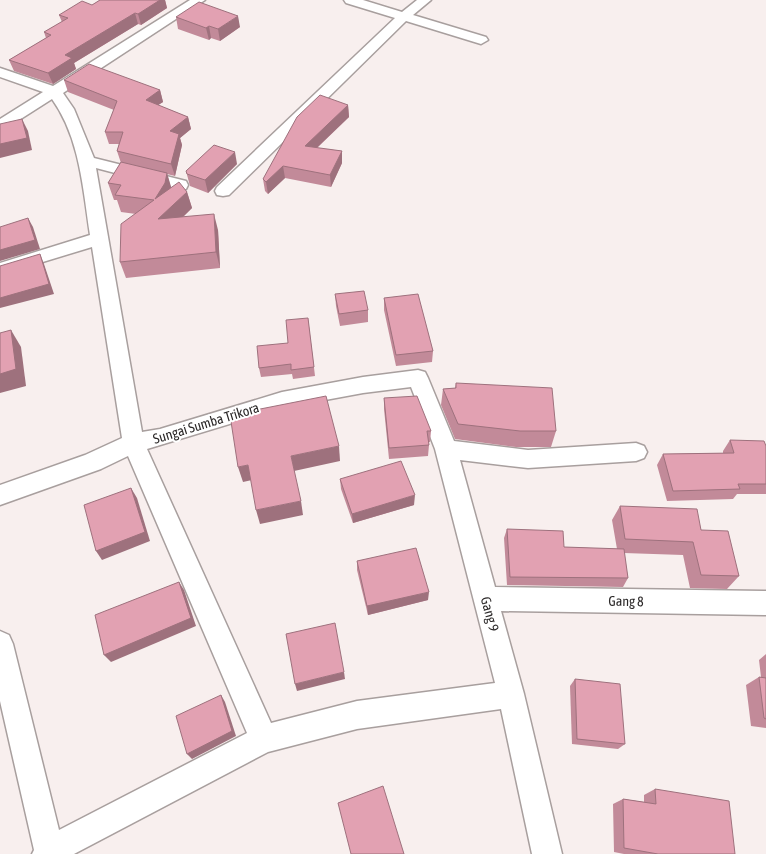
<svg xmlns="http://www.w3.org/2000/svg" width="766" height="854" viewBox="0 0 766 854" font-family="'Asap Condensed',sans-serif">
  <rect width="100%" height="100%" fill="#f8efee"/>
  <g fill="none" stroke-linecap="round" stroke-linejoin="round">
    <g stroke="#a89f9e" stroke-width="3">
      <g id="minor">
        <path d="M190,0H205L63,93L74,109L94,158L186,181L188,185L186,189L180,190L96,168L142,432L160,429L282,392L363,377L418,370L425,372L428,378L454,441L528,450L636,443L644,446L647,452L644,458L636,461L528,468L460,460L495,587L766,591V615L501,611L524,694L562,854H532L501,709L357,729L268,752L74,854H32L34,850L0,701V631L9,635L13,644L59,830L247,733L128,456L101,469L0,505V485L85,455L122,438L92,247L0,275V263L90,235C83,189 80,138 52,99L5,129L0,131V119L43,92L0,77V68L53,86ZM411,387L435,449L495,683L357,701L271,723L147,449L282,408L363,393Z"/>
        <path d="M344,0H363L402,12L417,0H431L413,15L486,37L488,40L481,44L406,21L229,195L223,196L217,195L215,191L217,187L395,18L346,3Z"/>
      </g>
    </g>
    <use href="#minor" fill="#fff" fill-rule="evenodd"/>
  </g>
  <g fill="#c28a99">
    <path d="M100,0H165L167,8L141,25L138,24L74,63L76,69L53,84L14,71L9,60L46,38L44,32L62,22L59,15L92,5Z"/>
    <path d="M176,17L240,27L220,41L211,38L209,40L178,29Z"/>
    <path d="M64,80L160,90L163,102L158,105L188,117L191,129L180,138L182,145L175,176L167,174L171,188L187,192L192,208L183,217L218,230L220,268L126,278L120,262L136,214L121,212L117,200H114L108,183L121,163L117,151L119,144H109L105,132L114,110L68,92Z"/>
    <path d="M348,105L349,117L317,148L342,151V163L331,187L285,178L268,194L265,191L263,179Z"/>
    <path d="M237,164L208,193L190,186L186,171Z"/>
    <path d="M335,294L368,310V322L340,326L336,306Z"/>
    <path d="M384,298L433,351L432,362L396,366L384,310Z"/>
    <path d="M308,318L315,376L293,379L292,374L261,377L259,368L288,343Z"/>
    <path d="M456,383L556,431L551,447H516L455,439L441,405L443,389L455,388Z"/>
    <path d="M384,398L431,431L430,442H428L429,445L428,456L389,459L384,409Z"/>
    <path d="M730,440L766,446V494H737L733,499L667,501L657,465L663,454L723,453V451Z"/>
    <path d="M340,479L414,505L353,523L341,489Z"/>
    <path d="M620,506L701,530L739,576L727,589L690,588L683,555L624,553L628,578L623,587L507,585L504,538L507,529L564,547L617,549L612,520Z"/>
    <path d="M357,561L428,600L368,615L357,570Z"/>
    <path d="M766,654V728L751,726L746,685L759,677H761L759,660Z"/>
    <path d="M575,679L625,744L618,749L572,744L570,686Z"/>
    <path d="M655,789L735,854H624L614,852L613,804L623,799L644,802V795Z"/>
  </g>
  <g fill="#9e717d">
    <path d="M160,0H165L167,8L141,25L138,14Z"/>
    <path d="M135,13L138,24L74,63L76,69L53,84L48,73L65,55Z"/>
    <path d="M238,16L240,27L220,41L218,29Z"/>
    <path d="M209,26L211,38L209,40L206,28Z"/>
    <path d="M160,90L163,102L149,111L146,100Z"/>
    <path d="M348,105L349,117L306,158L305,146Z"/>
    <path d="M188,117L191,129L180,138L182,145L175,176L171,164L170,131Z"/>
    <path d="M22,119L28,131L32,150L0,158V144Z"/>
    <path d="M342,151V163L331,187L330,175Z"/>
    <path d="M235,152L237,164L208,193L205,180Z"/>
    <path d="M283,166L285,178L268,194L266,182Z"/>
    <path d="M167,173L172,190L155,199Z"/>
    <path d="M187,192L192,208L163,236L158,219Z"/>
    <path d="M214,214L218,230L220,268L216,252Z"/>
    <path d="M28,218L33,227L40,249L0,261V250Z"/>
    <path d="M40,254L44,264L54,294L0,308V298Z"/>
    <path d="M11,330L21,347L26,386L0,393V374Z"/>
    <path d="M339,446L340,461L294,471L291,456Z"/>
    <path d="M248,465L252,480L243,482L238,467Z"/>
    <path d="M131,488L137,498L150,541L102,560L96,551Z"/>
    <path d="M415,495L414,505L353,523L352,514Z"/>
    <path d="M301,501L303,515L260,524L256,510Z"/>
    <path d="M179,582L184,590L196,626L111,662L104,655Z"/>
    <path d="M429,592L428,600L368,615L367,606Z"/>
    <path d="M344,672L345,679L297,691L295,684Z"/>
    <path d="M221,695L225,702L236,736L192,759L187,754Z"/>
  </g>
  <g fill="#e2a1b2" stroke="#9e717d">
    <path d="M100,0H160L138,14L135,13L65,55L72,58L48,73L9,60L51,35L44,32L68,18L59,15L82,1L92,5Z"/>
    <path d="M199,2L238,16L218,29L209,26L206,28L176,17Z"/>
    <path d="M89,64L160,90L146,100L188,117L170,131L179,134L171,164L117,151L123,132H105L117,101L64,80Z"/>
    <path d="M320,95L348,105L305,146L342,151L330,175L283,166L266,182L263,179L297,117Z"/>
    <path d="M22,119L27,138L0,144V124Z"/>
    <path d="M214,145L235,152L205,180L187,174L186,171Z"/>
    <path d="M121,162L167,173L165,183L155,199L179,182L187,192L158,219L214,214L216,252L120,262L121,224L154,200L115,195L121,185L108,183Z"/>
    <path d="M28,218L35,240L0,250V227Z"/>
    <path d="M40,254L49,284L0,298V266Z"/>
    <path d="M364,291L368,310L339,314L335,294Z"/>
    <path d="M418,294L433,351L396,355L384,298Z"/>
    <path d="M308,318L314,367L291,370V364L259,368L257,346L288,343L286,320Z"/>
    <path d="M11,330L16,369L0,374V333Z"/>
    <path d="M456,383L552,388L556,431H520L458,424L443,389L456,388Z"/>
    <path d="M326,396L339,446L291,456L301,501L256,510L248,465L238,467L230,415Z"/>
    <path d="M417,396L431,431H427L429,445L389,448L384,398Z"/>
    <path d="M730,440L764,441L766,446V484H738L740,489L673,491L663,454L734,453Z"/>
    <path d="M401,461L415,495L352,514L340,479Z"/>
    <path d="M131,488L145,532L96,551L84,505Z"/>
    <path d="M620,506L697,509L701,530L728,531L739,576L701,575L693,542L625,539Z"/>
    <path d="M507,529L563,531L564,547L624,549L628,578L510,577Z"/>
    <path d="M416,548L429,592L367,606L357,561Z"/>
    <path d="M179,582L191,618L104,655L95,615Z"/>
    <path d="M335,623L344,672L295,684L286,634Z"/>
    <path d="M759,677L766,678V719L764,718Z"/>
    <path d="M575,679L620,684L625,744L577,739Z"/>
    <path d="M221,695L232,731L187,754L176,716Z"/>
    <path d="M383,786L404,854H351L338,803Z"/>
    <path d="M655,789L729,801L735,854H658L624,848L623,799L656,804Z"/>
  </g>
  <g text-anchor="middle" stroke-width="4" stroke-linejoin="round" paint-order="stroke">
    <g font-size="14" fill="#2b2828" stroke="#fff">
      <text transform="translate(206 423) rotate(-17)" y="5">Sungai Sumba Trikora</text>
      <text transform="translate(626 601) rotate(1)" y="5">Gang 8</text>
      <text transform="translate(490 614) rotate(75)" y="5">Gang 9</text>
    </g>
  </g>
</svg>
